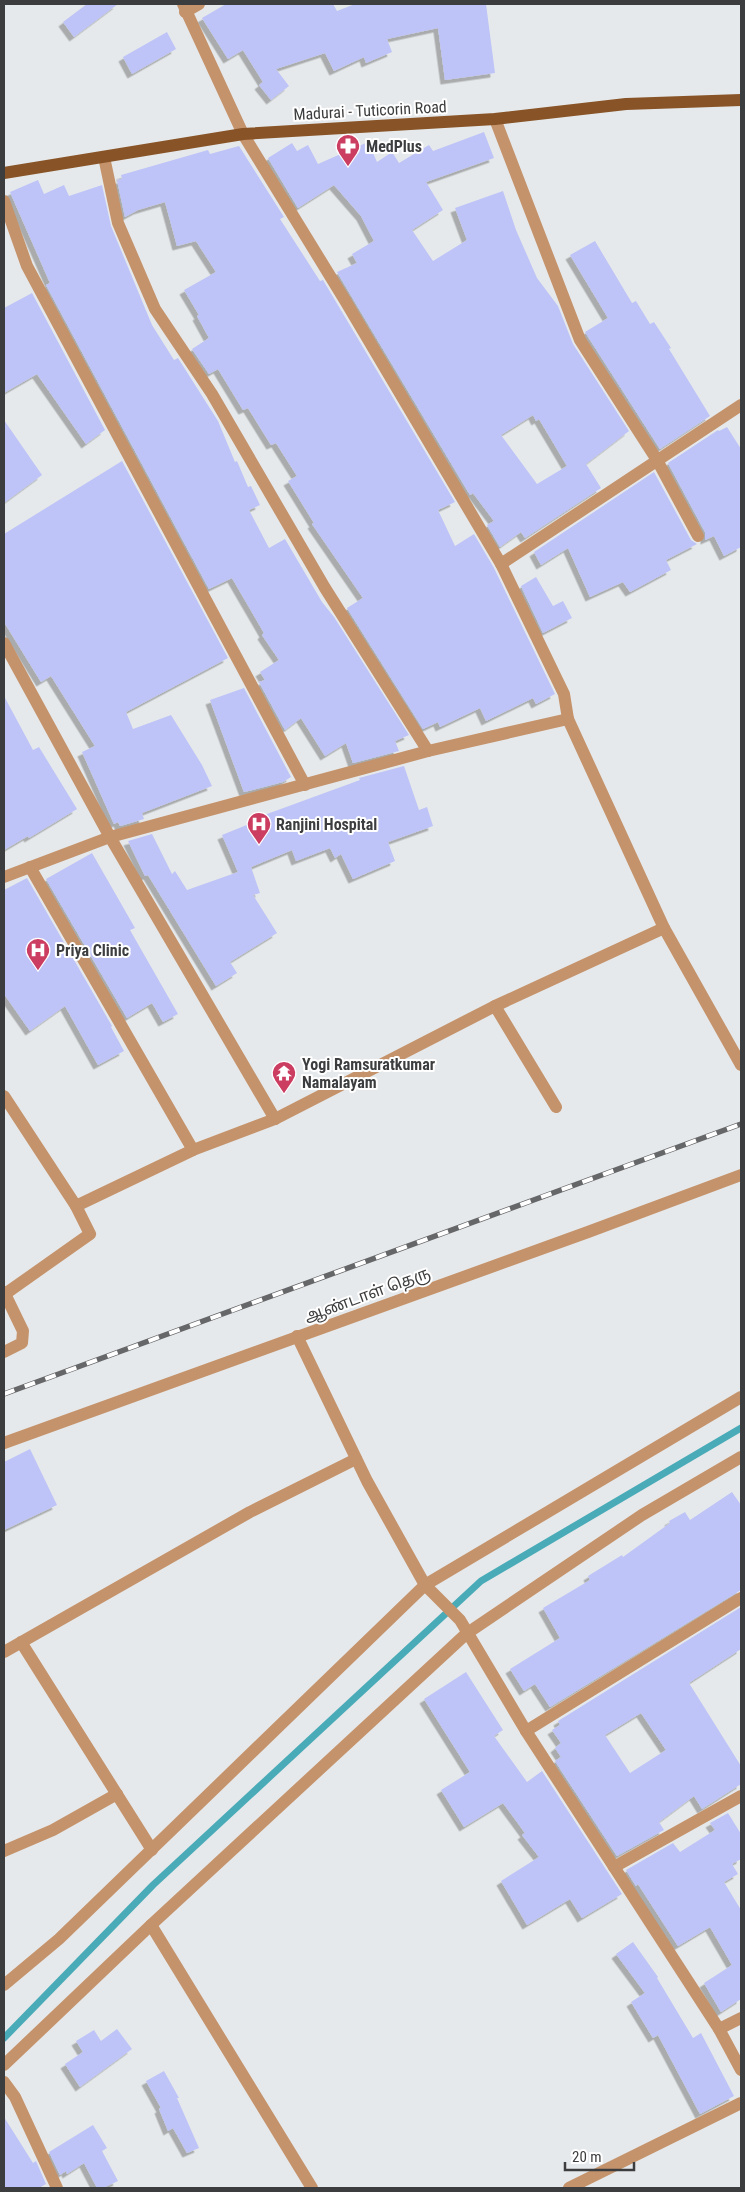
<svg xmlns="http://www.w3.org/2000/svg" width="745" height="2192" viewBox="0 0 745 2192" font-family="'Roboto Condensed','Noto Sans Tamil',sans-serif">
  <defs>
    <filter id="shadow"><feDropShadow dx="-4.5" dy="4.5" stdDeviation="0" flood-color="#0004"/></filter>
  </defs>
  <rect width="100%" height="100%" fill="#e6e9eb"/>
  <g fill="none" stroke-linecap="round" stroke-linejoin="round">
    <path stroke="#4aabb8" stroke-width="7" d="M4,2038L153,1885L481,1581L741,1428"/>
  </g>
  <g fill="#bec4f7" fill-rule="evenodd" filter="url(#shadow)">
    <path d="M87,4H118L74,37L63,22Z"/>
    <path d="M226,4H333L337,11L355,4H486L495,73L445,80L438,28L387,39L392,52L366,63L364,57L334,71L325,53L276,69L289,86L271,100L259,85L263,82L243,50L228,59L202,18Z"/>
    <path d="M167,32L176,49L132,74L123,57Z"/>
    <path d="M484,132L494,158L426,182L443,210L412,230L433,261L467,240L455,208L503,191L516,230L537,278L558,306L573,344L629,431L586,464L601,488L525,538L521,532L500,547L487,525L494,521L473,493L470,495L337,272L357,263L352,254L374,241L361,216L334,185L298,208L268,158L292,143L297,151L308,145L318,164L368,142L377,162L392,152L399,163L429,145L433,151ZM533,415L536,421L539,419L567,466L537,484L501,435Z"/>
    <path d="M239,146L284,217L280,219L320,281L323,280L455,502L438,510L455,546L474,534L494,568L555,694L536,704L533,698L486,721L480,708L440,727L438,722L423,729L347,608L363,598L312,524L314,523L288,481L297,476L276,443L271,445L248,408L243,410L218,369L209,374L192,349L209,338L197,316L199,315L184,290L216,272L196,241L177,246L165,202L138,210L125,217L117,180L122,179L121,175L208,150L210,154Z"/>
    <path d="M38,180L44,194L64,185L69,196L102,185L111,226L152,325L174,360L178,358L218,421L235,462L237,461L248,487L251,486L260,505L249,510L269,548L285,539L322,602L334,617L409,735L395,741L399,751L353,763L346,743L325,756L301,718L285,730L259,682L265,680L260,672L279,660L262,635L264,633L232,578L209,589L46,285L50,283L10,192Z"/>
    <path d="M595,241L632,303L636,301L650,324L654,322L671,348L669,349L710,416L660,449L585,332L608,318L570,255Z"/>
    <path d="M32,293L105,430L86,444L37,374L4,393V308Z"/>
    <path d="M4,420L42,475L4,503Z"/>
    <path d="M727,427L741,449V547L724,556L714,536L705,540V532L668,463L718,430L719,431Z"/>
    <path d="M122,461L228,658L126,712L133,729L171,715L202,765L212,786L142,813L144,819L120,826L118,822L114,824L82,752L95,746L51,676L41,682L4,622V534Z"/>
    <path d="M654,472L691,540L697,544L666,560L671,570L630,592L623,582L590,597L568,548L541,565L534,552Z"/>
    <path d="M536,577L553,606L563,601L572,618L543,633L521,586Z"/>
    <path d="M244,688L291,777L283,782L244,792L210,700Z"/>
    <path d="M4,696L33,750L39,747L77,809L29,838L28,836L4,850Z"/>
    <path d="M404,766L419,810L427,807L433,826L388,842L395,861L353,879L341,854L335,858L330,848L296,861L292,850L251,867L260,893L253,895L277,933L230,962L237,973L216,986L148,875L145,876L128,841L152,834L172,874L175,871L187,890L238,872L222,835L254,822L253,819L360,780L359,778Z"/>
    <path d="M92,853L135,928L130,930L178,1014L163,1022L152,1003L127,1018L46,879Z"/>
    <path d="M27,878L112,1026L111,1027L124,1051L98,1065L65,1006L30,1031L4,994V890Z"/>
    <path d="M30,1449L57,1505L4,1530V1462Z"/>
    <path d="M732,1492L741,1505V1590L550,1707L535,1684L524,1691L510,1669L560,1638L543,1608L590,1580L588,1576L622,1555L623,1557L670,1523L669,1521L685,1512L690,1520Z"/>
    <path d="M741,1607V1649L689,1683L741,1766V1784L702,1809L694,1796L659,1822L664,1830L617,1856L555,1761L561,1757L555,1748L561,1743L552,1730L560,1725L558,1721ZM641,1713L666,1750L630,1773L605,1735Z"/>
    <path d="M466,1672L503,1730L494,1736L527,1782L542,1771L622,1894L582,1918L570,1899L527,1925L501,1881L539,1857L522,1835L525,1833L503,1803L464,1827L441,1790L470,1772L424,1699Z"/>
    <path d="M728,1813L741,1834V1859L732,1864L738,1874L724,1882L741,1910V1999L721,2012L704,1983L732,1965L710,1927L678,1946L638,1884L636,1886L626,1870L673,1843L680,1852L715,1830L710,1823Z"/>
    <path d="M633,1942L658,1977L657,1978L693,2038L701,2033L734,2096L700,2114L658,2035L653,2038L631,2002L645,1993L616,1954Z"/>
    <path d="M117,2029L132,2049L80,2087L65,2064L83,2052L76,2041L94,2030L101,2041Z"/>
    <path d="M164,2071L179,2098H177L199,2148L187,2153L173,2128L168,2131L159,2109L161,2108L146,2081Z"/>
    <path d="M4,2117L33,2163L36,2161L46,2184L39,2188H4Z"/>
    <path d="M93,2125L107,2148L102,2151L118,2181L103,2188H97L84,2163L67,2174L66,2171L60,2175L49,2152Z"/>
  </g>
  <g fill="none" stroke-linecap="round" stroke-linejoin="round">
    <g stroke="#c5936b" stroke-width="12">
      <path d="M183,4L243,134L346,302L501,564L564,694L568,719"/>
      <path d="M185,12L199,4"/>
      <path d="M495,119L580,340L657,460L698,536"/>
      <path d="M104,157L118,223L155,309L212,394L325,588L428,751"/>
      <path d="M4,201L27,266L305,785"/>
      <path d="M501,564L741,405"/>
      <path d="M4,643L110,837L275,1119"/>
      <path d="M30,867L193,1150"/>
      <path d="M4,877L110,837L428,751L568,719L664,928L741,1065"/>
      <path d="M495,1006L664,928"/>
      <path d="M4,1096L76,1206L193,1150L275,1119L495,1006L556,1107"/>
      <path d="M4,1292L23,1331L22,1343L4,1352"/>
      <path d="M5,1294L90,1234L76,1206"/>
      <path d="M297,1336L367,1481L425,1585L460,1620L526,1731L719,2029"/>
      <path d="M4,1443L588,1232L741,1175"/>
      <path d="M21,1642L152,1850"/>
      <path d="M4,1652L250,1512L356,1459"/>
      <path d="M526,1731L741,1598"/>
      <path d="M4,1851L53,1830L117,1794"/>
      <path d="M614,1867L741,1796"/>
      <path d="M151,1925L312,2188"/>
      <path d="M4,1985L59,1939L425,1585L741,1397"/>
      <path d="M741,2018L719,2029L741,2070"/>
      <path d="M4,2065L151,1925L466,1634L642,1515L741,1457"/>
      <path d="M4,2082L15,2097L57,2188"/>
      <path d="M569,2188L741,2103"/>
    </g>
    <path stroke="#885427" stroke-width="12" d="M4,173L243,134L495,119L626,104L741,100"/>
    <g stroke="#666769" stroke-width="5.5">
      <path id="rail" d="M4,1394L741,1124"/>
    </g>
    <use href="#rail" stroke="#fff" stroke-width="4" stroke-dasharray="11" stroke-linecap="butt"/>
  </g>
  <defs>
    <g id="pharmacy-pin" transform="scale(1.25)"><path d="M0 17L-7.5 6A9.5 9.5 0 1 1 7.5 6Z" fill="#cc3d62" stroke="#fff"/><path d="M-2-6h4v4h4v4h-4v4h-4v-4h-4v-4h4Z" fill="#fff"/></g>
    <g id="hospital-pin" transform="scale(1.25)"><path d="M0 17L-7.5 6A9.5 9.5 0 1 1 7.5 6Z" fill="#cc3d62" stroke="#fff"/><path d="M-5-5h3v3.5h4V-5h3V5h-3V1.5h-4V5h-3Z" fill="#fff"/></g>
    <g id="temple-pin" transform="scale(1.25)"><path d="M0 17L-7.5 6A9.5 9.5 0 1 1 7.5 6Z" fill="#cc3d62" stroke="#fff"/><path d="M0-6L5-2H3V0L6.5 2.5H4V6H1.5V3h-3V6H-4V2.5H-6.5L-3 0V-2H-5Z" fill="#fff"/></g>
  </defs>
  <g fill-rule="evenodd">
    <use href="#pharmacy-pin" x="348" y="146"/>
    <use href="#hospital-pin" x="259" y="824"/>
    <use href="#hospital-pin" x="38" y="950"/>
    <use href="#temple-pin" x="284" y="1073"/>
  </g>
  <g text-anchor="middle" stroke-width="4" stroke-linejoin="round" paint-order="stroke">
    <g font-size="16" fill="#3c3d3e" stroke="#fff">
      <text transform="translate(370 110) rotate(-3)" y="6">Madurai - Tuticorin Road</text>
      <text transform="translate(367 1294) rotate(-20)" y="6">ஆண்டாள் தெரு</text>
    </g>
    <g font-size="16" font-weight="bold" fill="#3c3d3e" stroke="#fff" text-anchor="start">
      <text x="366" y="152">MedPlus</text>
      <text x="276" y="830">Ranjini Hospital</text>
      <text x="56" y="956">Priya Clinic</text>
      <text x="302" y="1070">Yogi Ramsuratkumar<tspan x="302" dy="18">Namalayam</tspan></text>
    </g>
  </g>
  <rect width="745" height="2192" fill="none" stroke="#3c3d3e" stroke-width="10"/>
  <path d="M565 2162v8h69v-8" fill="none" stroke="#3c3d3e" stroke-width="2.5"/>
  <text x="572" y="2162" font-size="15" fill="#3c3d3e" stroke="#ffffff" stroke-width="4" paint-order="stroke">20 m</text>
</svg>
